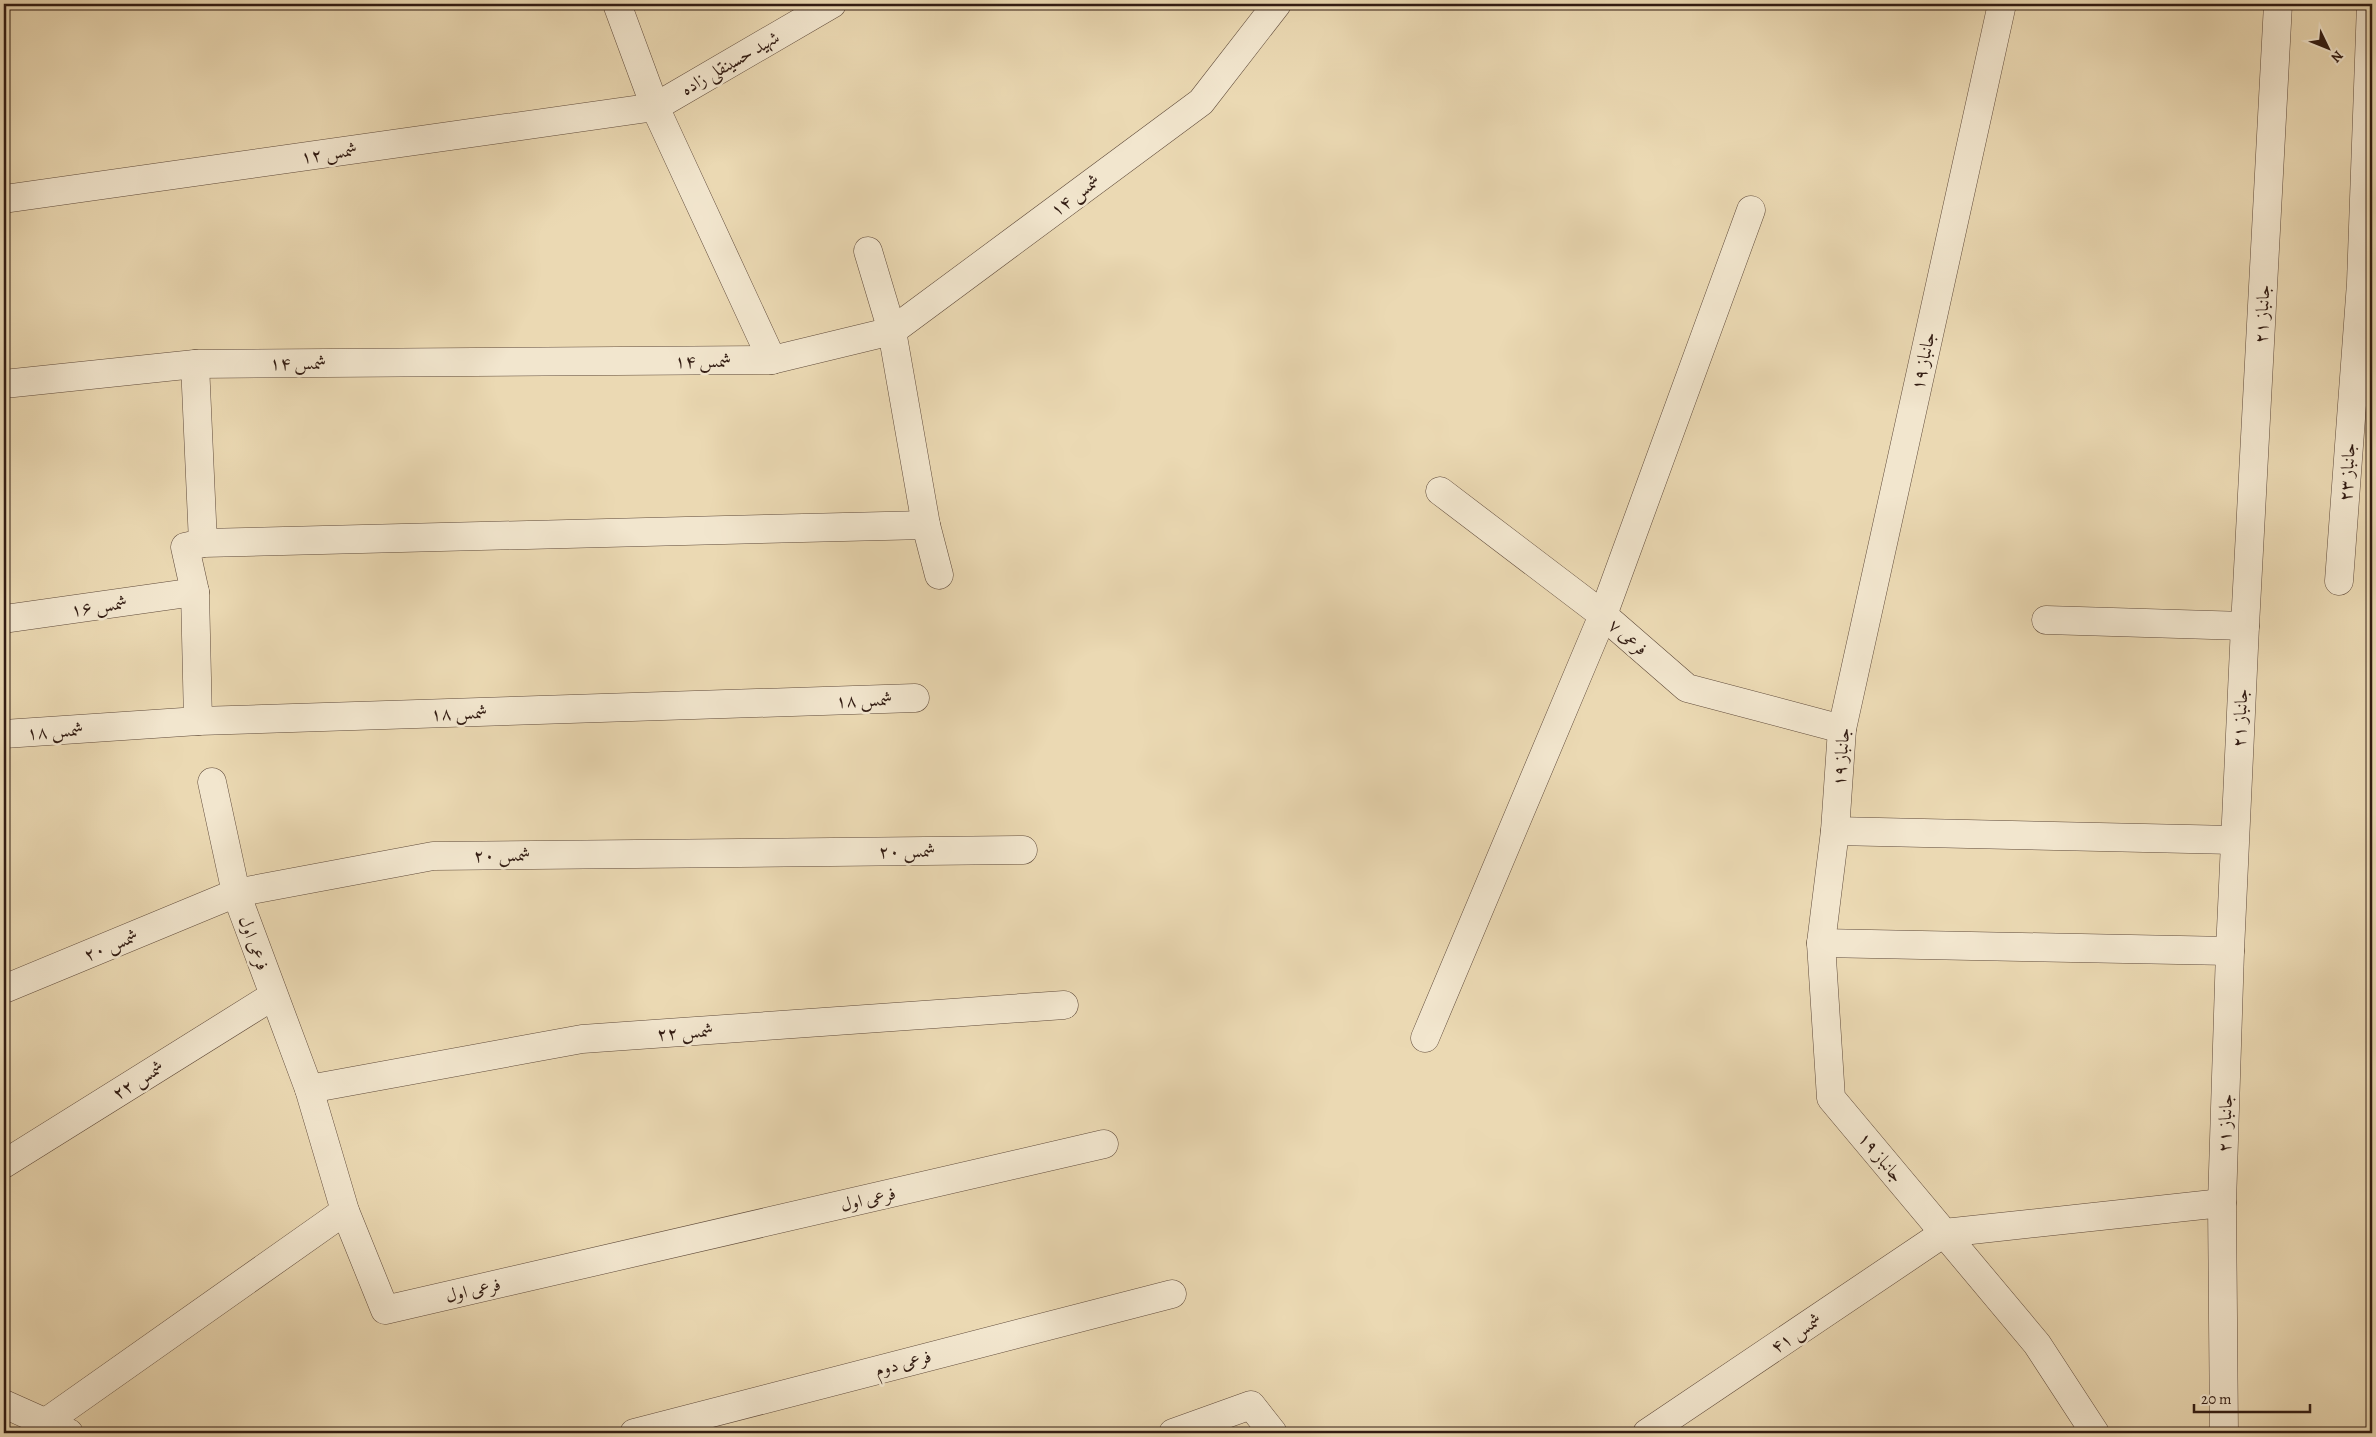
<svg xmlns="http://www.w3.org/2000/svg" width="2376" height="1437" viewBox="0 0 2376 1437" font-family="Alegreya,Amiri,serif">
  <rect width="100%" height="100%" fill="#ebd9b3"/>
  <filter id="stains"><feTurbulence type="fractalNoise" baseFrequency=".004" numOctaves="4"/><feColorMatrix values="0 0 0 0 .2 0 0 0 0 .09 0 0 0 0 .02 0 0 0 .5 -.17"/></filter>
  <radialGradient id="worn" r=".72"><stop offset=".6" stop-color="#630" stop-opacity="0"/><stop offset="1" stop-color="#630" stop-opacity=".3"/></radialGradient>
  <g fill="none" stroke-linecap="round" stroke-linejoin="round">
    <g stroke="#604b3b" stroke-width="29">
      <g id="minor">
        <path d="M617,4L655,107L772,360"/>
        <path d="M2002,4L1842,729L1835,831L1821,943L1831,1098L2037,1344L2095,1433"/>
        <path d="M4,199L655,107L832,4"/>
        <path d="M868,251L892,331L926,525L939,575"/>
        <path d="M195,364L203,543"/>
        <path d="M4,384L195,364L772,360L892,331L1201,102L1277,4"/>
        <path d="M1440,491L1603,615L1687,688L1842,729"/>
        <path d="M2339,581L2361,283L2371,4"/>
        <path d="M4,619L195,592"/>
        <path d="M2046,620L2245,626"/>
        <path d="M198,721L195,592L185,547L203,543L926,525"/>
        <path d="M4,734L198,721L915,698"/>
        <path d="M212,782L236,893L309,1089L345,1211L385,1310L1104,1144"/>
        <path d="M1835,831L2234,840"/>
        <path d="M1821,943L2230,951"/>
        <path d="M4,989L236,893L433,856L1023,850"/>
        <path d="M1425,1038L1603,615L1751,210"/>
        <path d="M309,1089L582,1039L1064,1005"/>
        <path d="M4,1164L273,996"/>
        <path d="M4,1404L69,1433"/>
        <path d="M40,1433L46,1422L345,1211"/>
        <path d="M634,1433L1172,1294"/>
        <path d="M1173,1433L1251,1405L1273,1433"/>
        <path d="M1647,1433L1944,1233L2222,1203"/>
        <path d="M2224,1433L2222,1203L2230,951L2245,626L2278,4"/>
      </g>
    </g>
    <use href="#minor" stroke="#f2e6ce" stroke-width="28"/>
  </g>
  <g text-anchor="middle" stroke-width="5" stroke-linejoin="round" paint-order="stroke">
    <g font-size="18" fill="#321c13" stroke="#f2e6ce">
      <text transform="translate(730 63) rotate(-30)" y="6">شهید حسینقلی زاده</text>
      <text transform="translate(329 153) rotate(-8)" y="6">شمس ۱۲</text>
      <text transform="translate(1075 195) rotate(-37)" y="6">شمس ۱۴</text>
      <text transform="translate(2262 314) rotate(-87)" y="6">جانباز ۲۱</text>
      <text x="703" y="367">شمس ۱۴</text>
      <text transform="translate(1923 361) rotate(-78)" y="6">جانباز ۱۹</text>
      <text x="298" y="369">شمس ۱۴</text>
      <text transform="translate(2347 472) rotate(-86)" y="6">جانباز ۲۳</text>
      <text transform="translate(99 606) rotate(-8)" y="6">شمس ۱۶</text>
      <text transform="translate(1628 637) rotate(41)" y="6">فرعی ۷</text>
      <text transform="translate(864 700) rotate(-2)" y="6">شمس ۱۸</text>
      <text transform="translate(459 713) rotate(-2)" y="6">شمس ۱۸</text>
      <text transform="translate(2240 718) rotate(-87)" y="6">جانباز ۲۱</text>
      <text transform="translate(55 731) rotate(-4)" y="6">شمس ۱۸</text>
      <text transform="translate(1841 757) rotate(-85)" y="6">جانباز ۱۹</text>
      <text transform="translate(907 851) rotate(-1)" y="6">شمس ۲۰</text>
      <text transform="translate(502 855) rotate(-1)" y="6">شمس ۲۰</text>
      <text transform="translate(254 943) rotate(70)" y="6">فرعی اول</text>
      <text transform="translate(111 945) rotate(-22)" y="6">شمس ۲۰</text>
      <text transform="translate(685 1032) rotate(-4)" y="6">شمس ۲۲</text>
      <text transform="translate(138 1080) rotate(-32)" y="6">شمس ۲۲</text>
      <text transform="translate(2225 1123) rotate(-88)" y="6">جانباز ۲۱</text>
      <text transform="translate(1881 1157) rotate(50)" y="6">جانباز ۱۹</text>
      <text transform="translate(868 1199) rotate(-13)" y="6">فرعی اول</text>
      <text transform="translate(473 1290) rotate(-13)" y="6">فرعی اول</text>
      <text transform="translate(1796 1333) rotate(-34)" y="6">شمس ۴۱</text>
      <text transform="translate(903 1363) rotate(-15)" y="6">فرعی دوم</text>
    </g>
  </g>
  <rect width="2376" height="1437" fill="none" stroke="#ebd9b3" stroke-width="20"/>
  <rect x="5" y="5" width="2366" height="1427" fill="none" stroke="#321c13" stroke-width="2.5"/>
  <rect x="10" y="10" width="2356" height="1417" fill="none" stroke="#321c13"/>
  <g transform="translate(2328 48) rotate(133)" stroke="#f2e6ce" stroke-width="4" paint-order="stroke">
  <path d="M0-4L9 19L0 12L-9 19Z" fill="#321c13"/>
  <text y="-8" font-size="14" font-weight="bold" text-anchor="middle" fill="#321c13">N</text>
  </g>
  <path d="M2194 1404v8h116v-8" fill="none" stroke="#321c13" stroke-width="2.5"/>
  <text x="2201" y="1404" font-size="15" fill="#321c13" stroke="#f2e6ce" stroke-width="4" paint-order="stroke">20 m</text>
  <rect width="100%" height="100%" filter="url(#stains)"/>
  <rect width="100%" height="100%" fill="url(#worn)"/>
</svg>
